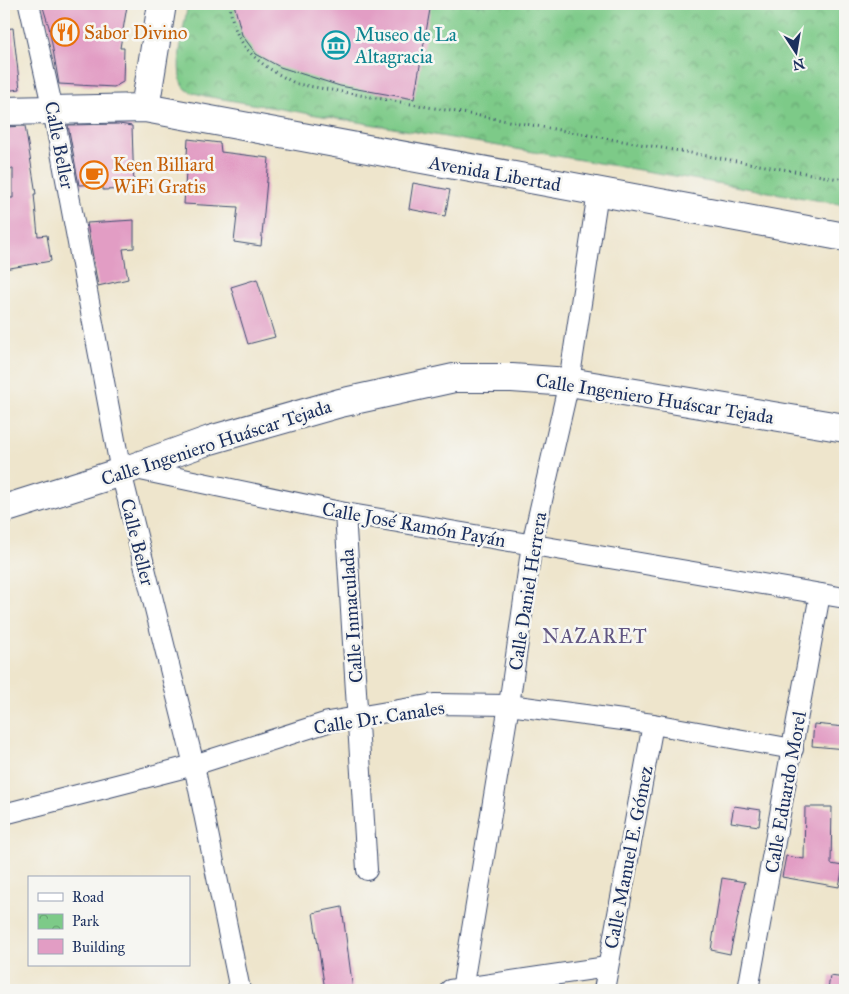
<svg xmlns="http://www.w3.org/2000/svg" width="849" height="994" viewBox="0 0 849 994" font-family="'IM FELL Great Primer',serif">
  <defs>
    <pattern id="park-crowns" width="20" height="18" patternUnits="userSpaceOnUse" patternTransform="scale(1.25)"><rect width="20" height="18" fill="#7dca88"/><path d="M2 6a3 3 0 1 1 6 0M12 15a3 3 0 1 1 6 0" fill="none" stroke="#66a472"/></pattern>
  </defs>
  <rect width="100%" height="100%" fill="#f6f6f2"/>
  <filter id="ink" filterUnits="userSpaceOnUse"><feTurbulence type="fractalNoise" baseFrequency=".02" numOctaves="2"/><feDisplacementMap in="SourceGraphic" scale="10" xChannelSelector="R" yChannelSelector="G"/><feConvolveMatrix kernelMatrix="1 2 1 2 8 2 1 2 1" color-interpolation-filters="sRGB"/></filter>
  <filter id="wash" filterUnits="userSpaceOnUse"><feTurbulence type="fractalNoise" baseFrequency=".0096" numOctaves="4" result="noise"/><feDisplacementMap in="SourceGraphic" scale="20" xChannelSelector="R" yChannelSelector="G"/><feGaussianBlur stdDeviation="1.12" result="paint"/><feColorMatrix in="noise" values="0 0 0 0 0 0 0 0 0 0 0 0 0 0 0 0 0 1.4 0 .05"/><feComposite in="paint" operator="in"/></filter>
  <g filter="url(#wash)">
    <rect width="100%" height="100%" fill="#eee5cc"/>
    <path fill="url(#park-crowns)" stroke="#4c7c73" d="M188,4H845V205L205,96C200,94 190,93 186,89C171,77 185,22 188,4Z"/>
    <g id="blocks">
      <g fill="#e29dc4">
        <path d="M42,4H110L127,6L120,48H124L123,82L114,87L59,84L49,27Z"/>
        <path d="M234,4H431L414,99L340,86L280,67L256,54L242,35Z"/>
        <path d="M13,28L20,89L4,91V29Z"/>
        <path d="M119,124L132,126L134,189L103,190V184L79,185L68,125Z"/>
        <path d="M25,126L36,194H34L38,236L47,235L51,261L4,269V198H13V169H10L6,148L4,149V127Z"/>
        <path d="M188,139L220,143L221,152L269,158L261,246L234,242L238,207L184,204Z"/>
        <path d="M413,183L450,190L445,216L409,209Z"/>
        <path d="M134,220V248L123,249L128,279L98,286L87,223Z"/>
        <path d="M257,279L275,337L248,344L231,287Z"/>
        <path d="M814,724L845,727V749L812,746Z"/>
        <path d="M734,806L761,810L759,826L731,822Z"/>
        <path d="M805,807H832L831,864L843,866L839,887L782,877L786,856L804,859Z"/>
        <path d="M722,878L745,882L730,954L711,950Z"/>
        <path d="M342,907L353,990H325L313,913Z"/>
        <path d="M830,976L845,978V990H828Z"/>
      </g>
    </g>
  </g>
  <g filter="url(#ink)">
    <use href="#blocks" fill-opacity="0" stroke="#3b4a6e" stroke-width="1"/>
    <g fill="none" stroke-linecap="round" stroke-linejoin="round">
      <g stroke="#3b4a6e" stroke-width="22">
        <g id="street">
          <path d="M29,4L53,110L121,472L194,765L240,990"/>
          <path d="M131,468L345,513L845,598"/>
          <path d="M345,513L367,870"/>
          <path d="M4,814L194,765L328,722L434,704L509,705L653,724L793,749"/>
          <path d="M450,990L607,967"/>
          <path d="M462,990L509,705L532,544L569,382L598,192"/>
          <path d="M604,990L653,724"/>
          <path d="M748,990L820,594"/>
        </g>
      </g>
      <g stroke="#3b4a6e" stroke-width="30">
        <g id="secondary">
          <path d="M145,108L162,4"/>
          <path d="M4,111L145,108L845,237"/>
          <path d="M4,509L121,472L210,440L340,403L454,378H512L569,382L845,428"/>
        </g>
      </g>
      <path stroke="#3b4a6e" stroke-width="3" stroke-dasharray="1 4" stroke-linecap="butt" d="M230,4C233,48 261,66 297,84L845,180"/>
      <use href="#street" stroke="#fff" stroke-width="20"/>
      <use href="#secondary" stroke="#fff" stroke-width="28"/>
    </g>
  </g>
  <defs>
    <g id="restaurant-ring" transform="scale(1.4375)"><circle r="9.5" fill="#f6f6f2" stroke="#e8710a" stroke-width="1.5"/><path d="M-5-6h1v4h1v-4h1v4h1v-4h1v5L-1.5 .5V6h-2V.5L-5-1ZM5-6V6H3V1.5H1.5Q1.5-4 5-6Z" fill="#e8710a"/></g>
    <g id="museum-ring" transform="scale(1.4375)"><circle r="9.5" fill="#f6f6f2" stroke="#0f9aa8" stroke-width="1.5"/><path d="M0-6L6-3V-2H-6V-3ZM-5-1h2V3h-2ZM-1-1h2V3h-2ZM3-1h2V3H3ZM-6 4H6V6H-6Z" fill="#0f9aa8"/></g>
    <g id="cafe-ring" transform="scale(1.4375)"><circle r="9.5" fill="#f6f6f2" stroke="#e8710a" stroke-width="1.5"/><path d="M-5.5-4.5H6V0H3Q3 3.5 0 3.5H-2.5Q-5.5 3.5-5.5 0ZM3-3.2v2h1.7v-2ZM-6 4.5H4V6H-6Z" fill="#e8710a"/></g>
  </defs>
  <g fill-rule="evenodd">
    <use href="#restaurant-ring" x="65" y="32"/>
    <use href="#museum-ring" x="336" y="45"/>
    <use href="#cafe-ring" x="94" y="175"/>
  </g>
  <g text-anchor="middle" stroke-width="5" stroke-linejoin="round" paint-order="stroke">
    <g font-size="19" fill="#c56008" stroke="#f6f6f2" text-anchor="start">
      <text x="84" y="39">Sabor Divino</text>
      <text x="113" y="171">Keen Billiard<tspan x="113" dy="22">WiFi Gratis</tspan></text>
    </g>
    <g font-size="19" fill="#0d838f" stroke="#f6f6f2" text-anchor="start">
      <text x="355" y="41">Museo de La<tspan x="355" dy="22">Altagracia</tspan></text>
    </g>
    <g font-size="19" fill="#1b2f5e" stroke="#f6f6f2">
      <text transform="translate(60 145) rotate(79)" y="7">Calle Beller</text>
      <text transform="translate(495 173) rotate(10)" y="7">Avenida Libertad</text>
      <text transform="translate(655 398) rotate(9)" y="7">Calle Ingeniero Huáscar Tejada</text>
      <text transform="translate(216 442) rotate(-18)" y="7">Calle Ingeniero Huáscar Tejada</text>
      <text transform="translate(414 524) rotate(10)" y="7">Calle José Ramón Payán</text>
      <text transform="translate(138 542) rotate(76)" y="7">Calle Beller</text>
      <text transform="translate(527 591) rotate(-81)" y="7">Calle Daniel Herrera</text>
      <text transform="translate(351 616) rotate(-94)" y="7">Calle Inmaculada</text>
      <text transform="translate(379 717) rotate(-9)" y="7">Calle Dr. Canales</text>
      <text transform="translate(785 792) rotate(-80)" y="7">Calle Eduardo Morel</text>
      <text transform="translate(628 857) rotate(-79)" y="7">Calle Manuel E. Gómez</text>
    </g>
    <g font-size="20" letter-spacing="1" fill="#615682" stroke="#f6f6f2">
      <text x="595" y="643">NAZARET</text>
    </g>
  </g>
  <rect width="849" height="994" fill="none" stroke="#f6f6f2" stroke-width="20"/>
  <rect x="28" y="876" width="162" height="90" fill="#f6f6f2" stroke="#9ea6b7"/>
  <rect x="38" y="893" width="25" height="8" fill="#ffffff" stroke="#9ea6b7"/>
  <text x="72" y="902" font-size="15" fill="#1b2f5e">Road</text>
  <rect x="38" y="914" width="25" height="15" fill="url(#park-crowns)" stroke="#9ea6b7"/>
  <text x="72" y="926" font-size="15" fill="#1b2f5e">Park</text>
  <rect x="38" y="939" width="25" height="15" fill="#e29dc4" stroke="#9ea6b7"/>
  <text x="72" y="952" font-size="15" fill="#1b2f5e">Building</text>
  <g transform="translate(796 52) rotate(168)" stroke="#f6f6f2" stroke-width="4" paint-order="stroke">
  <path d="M0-4L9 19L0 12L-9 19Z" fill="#1b2f5e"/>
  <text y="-8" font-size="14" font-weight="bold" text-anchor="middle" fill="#1b2f5e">N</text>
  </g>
</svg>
